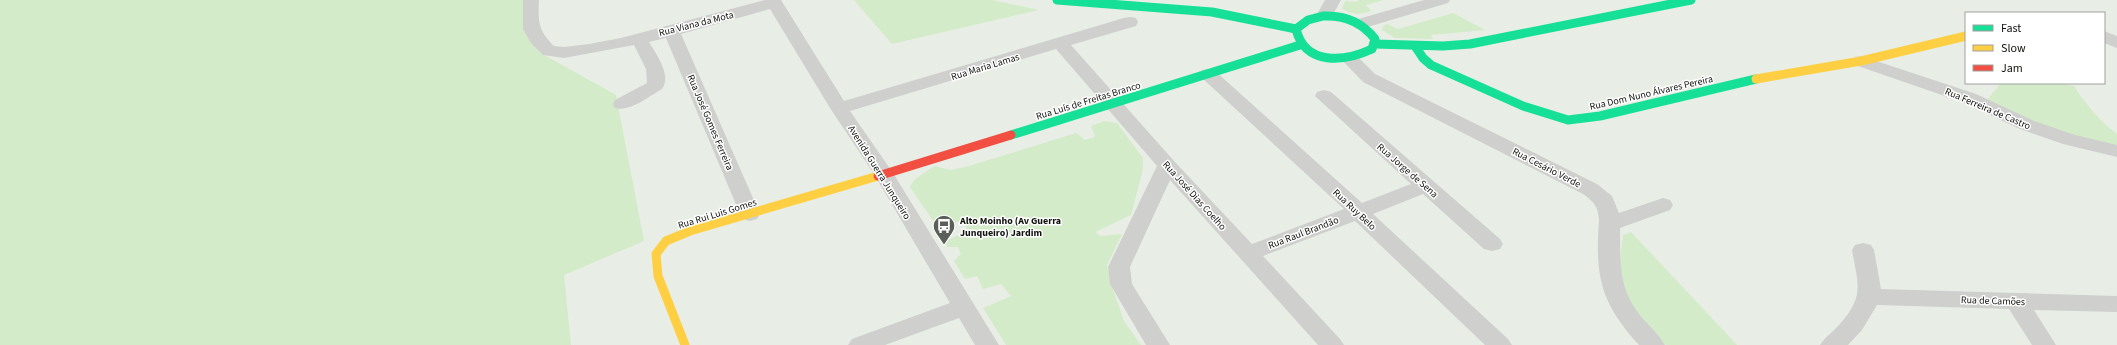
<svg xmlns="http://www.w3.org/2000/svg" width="2117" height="345" viewBox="0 0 2117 345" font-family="'Source Sans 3',sans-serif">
  <rect width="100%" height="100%" fill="#e8eee6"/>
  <g fill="#d3ebc8">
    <path d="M0,0H534L539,52L616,95L644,241L564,275L571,345H0Z"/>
    <path d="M854,0H992L1039,10L892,44Z"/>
    <path d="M1358,0H1384L1366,5L1371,11C1361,14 1351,16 1342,8L1345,1L1357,2Z"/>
    <path d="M1453,13L1485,30L1431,35L1433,39L1395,38L1382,30L1383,26L1387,24L1398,29Z"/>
    <path d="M2001,83H2058L2074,86C2086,105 2099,120 2117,134V147L2039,126L1987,100Z"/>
    <path d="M1105,121L1117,123L1143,158V169L1131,215L1095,232L1100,236L1122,234L1107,265L1110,281L1124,321L1141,345H1006L983,308L1011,296L1001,284L983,289L977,276L965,279L954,261L961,254L958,247H947L945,241L968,231L963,220L938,228L910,187L914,180L934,166L951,170L969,166L1076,133L1085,140L1095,137L1091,126Z"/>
    <path d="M1631,232L1737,345H1666L1626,302L1618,280L1623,235Z"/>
  </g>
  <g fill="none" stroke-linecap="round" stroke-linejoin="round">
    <g fill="#cfcfce" fill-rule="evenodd">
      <path d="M523,0H539C538,22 538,30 554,46L564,47L589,44L621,38L765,0H781L844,101L1124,18L1130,17L1136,18L1138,22L1136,26L1071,45L1174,161L1252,244L1344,209L1202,78L1199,74L1202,70L1208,69L1214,70L1362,203L1411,184L1315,96L1317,92L1324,90L1331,92L1500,239L1503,244L1500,249L1492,251L1484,249L1423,194L1373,214L1508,339L1512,345H1485L1355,221L1263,256L1340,339L1344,345H1318L1170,180L1130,267L1132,284L1170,345H1146L1110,284L1108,267L1157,166L1056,49L850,111L893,173L999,345H975L959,318L885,345H848L852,339L950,303L874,174L830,108L770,9L681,34L760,214L757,219L750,221L743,219L740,214L666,38L649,42C656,54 672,75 662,89C649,96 631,112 615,108L613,104L615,100L647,83L646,69L634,45L564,58L543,55L531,43L523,29Z"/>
      <path d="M1325,0H1341L1330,20H1318L1316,16Z"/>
      <path d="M1424,0H1450L1448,3L1361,29L1355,28L1353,24L1355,20Z"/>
      <path d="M2104,31L2117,36V48L2104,43Z"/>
      <path d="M1350,54L1356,55L1375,74L1597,184L1612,196L1619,213L1663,198L1670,200L1673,205L1670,210L1620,228C1621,261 1617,285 1639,314C1647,324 1658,333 1665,345H1639C1600,302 1595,276 1599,220C1598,206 1594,202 1583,194L1363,82L1341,59L1344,55Z"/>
      <path d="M1861,56L1976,94L2034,121L2075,135L2117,145V157L2063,144L2020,129L1962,102L1855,65L1852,61L1855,57Z"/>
      <path d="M1863,243L1871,245L1874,250L1881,289L2117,296V312L2034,310L2056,345H2032L2009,309L1877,305L1862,330L1848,345H1820C1825,337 1833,332 1839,325C1865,296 1858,285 1852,250L1855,245Z"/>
    </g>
    <g stroke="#16e098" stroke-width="9">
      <path d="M1057,0L1212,12L1296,29"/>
      <path d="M1323,16C1344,15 1362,22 1375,39L1372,49C1344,62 1305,66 1296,29L1308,20Z"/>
      <path d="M1375,44L1443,46L1470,44L1691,0"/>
      <path d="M1415,46L1423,58L1431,65L1523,106L1568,120L1600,116L1756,79"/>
      <path d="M1011,135L1300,45"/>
    </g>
    <g stroke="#ffcf43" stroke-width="9">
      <path d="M1756,79L1861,61L1966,36"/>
      <path d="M685,345L658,276L656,254L666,241L690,231L878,176"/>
    </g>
    <path stroke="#f24e42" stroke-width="9" d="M878,176L1011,135"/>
  </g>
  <defs>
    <g id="bus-pin" transform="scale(1.15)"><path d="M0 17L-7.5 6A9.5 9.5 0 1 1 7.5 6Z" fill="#5b5f59" stroke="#fff"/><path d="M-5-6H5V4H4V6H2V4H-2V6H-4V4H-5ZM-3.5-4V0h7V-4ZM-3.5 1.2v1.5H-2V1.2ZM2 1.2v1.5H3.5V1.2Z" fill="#fff"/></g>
  </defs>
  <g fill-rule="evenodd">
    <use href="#bus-pin" x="944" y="226"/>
  </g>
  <g text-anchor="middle" stroke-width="3" stroke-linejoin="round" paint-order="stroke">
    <g font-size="10" fill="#0f120d" stroke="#fff">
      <text transform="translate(696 23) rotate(-14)" y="4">Rua Viana da Mota</text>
      <text transform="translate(985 66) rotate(-17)" y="4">Rua Maria Lamas</text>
      <text transform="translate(1651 92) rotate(-13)" y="4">Rua Dom Nuno Álvares Pereira</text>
      <text transform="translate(1088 100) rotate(-17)" y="4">Rua Luís de Freitas Branco</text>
      <text transform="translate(1988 108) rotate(23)" y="4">Rua Ferreira de Castro</text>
      <text transform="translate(711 122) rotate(67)" y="4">Rua José Gomes Ferreira</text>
      <text transform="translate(1547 167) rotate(27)" y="4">Rua Cesário Verde</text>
      <text transform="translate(1408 170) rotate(41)" y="4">Rua Jorge de Sena</text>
      <text transform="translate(880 172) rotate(58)" y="4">Avenida Guerra Junqueiro</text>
      <text transform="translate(1195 195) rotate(48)" y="4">Rua José Dias Coelho</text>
      <text transform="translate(1355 209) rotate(43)" y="4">Rua Ruy Belo</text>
      <text transform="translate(717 213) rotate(-17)" y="4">Rua Rui Luis Gomes</text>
      <text transform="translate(1303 232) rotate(-21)" y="4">Rua Raul Brandão</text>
      <text transform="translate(1993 300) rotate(2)" y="4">Rua de Camões</text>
    </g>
    <g font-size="10" font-weight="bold" fill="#0f120d" stroke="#fff" text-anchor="start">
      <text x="960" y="224">Alto Moinho (Av Guerra<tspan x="960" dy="12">Junqueiro) Jardim</tspan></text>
    </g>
  </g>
  <rect x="1965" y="12" width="140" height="72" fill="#ffffff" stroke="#9fa09e"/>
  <rect x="1973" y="25" width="20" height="6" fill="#16e098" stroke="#9fa09e"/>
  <text x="2001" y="32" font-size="12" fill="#0f120d">Fast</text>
  <rect x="1973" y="45" width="20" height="6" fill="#ffcf43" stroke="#9fa09e"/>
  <text x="2001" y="52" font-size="12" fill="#0f120d">Slow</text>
  <rect x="1973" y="65" width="20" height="6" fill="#f24e42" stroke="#9fa09e"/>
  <text x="2001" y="72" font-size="12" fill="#0f120d">Jam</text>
</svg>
